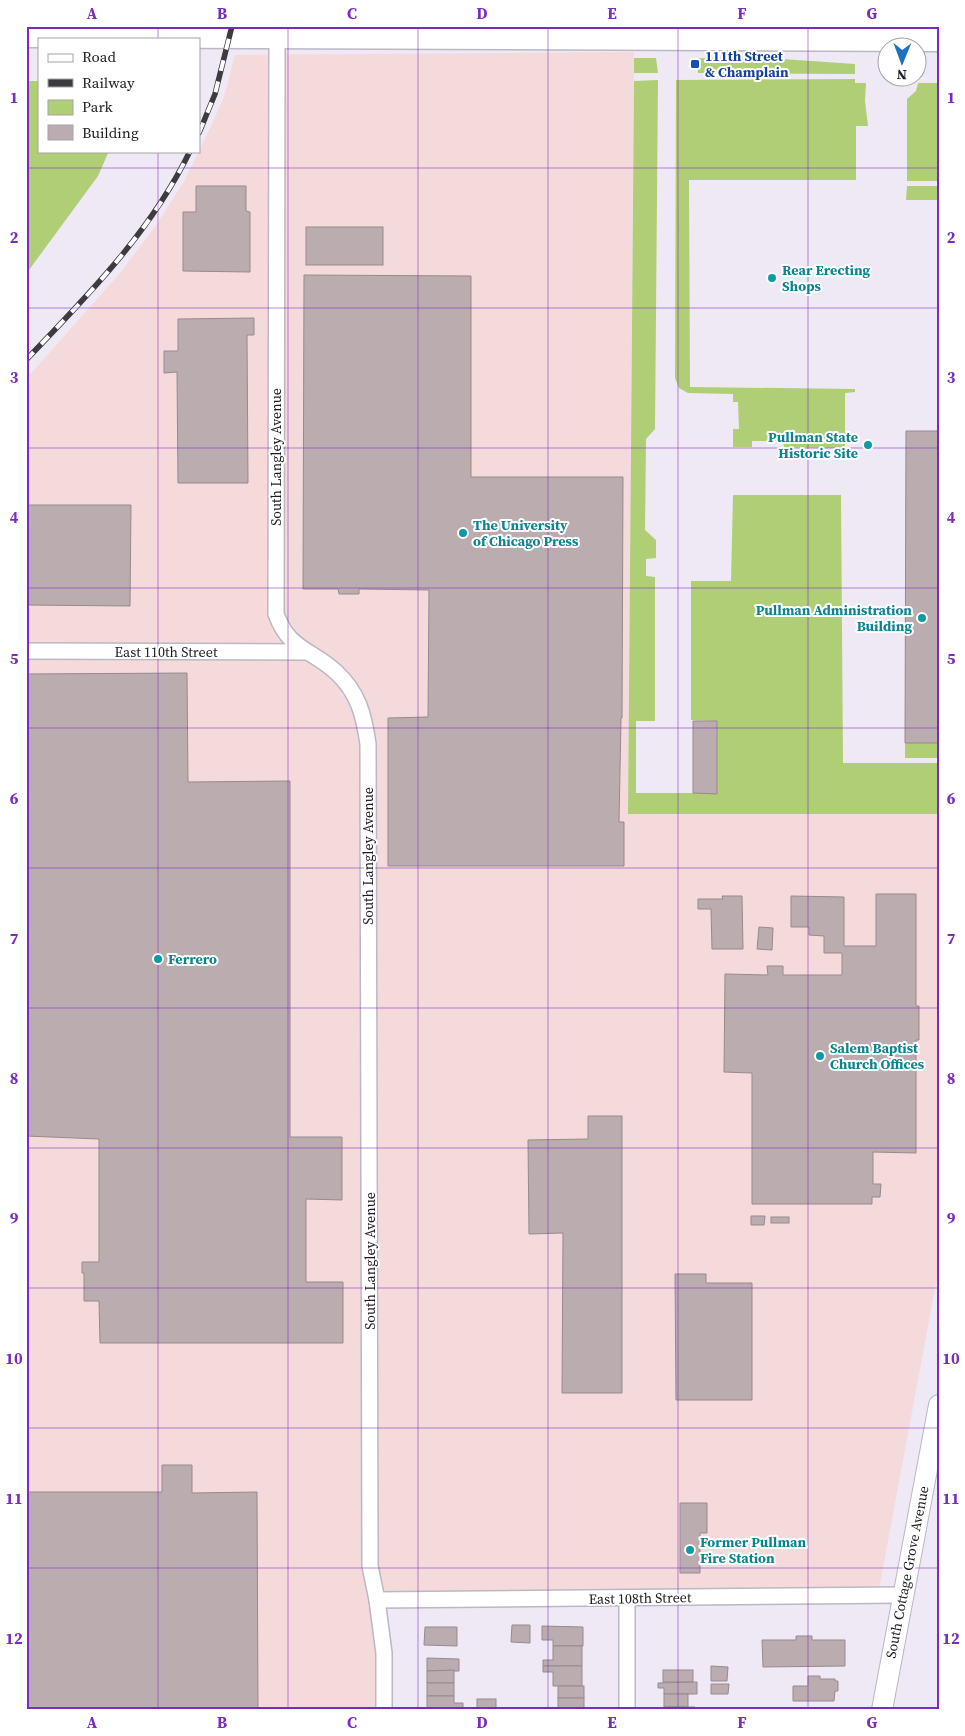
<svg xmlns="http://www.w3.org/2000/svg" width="965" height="1736" viewBox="0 0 965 1736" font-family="'Source Serif 4',serif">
  <rect width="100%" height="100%" fill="#eee9f5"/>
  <path fill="#f5dadc" d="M634,52L628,813L939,814V1267L880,1584L875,1601L383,1604V1710H26V379L120,273L157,224L184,181L205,139L224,97L235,55Z"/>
  <g fill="#afce76">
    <path d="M634,58H656L658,73H634Z"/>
    <path d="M697,58L782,59L855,64V74L698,73Z"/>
    <path d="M855,79V83H866L865,101L868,126H856V180H689L690,387L855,389V392L845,393V448L784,447L783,441H752V447H733V429H739L738,402H733V394L688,393L679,388L675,378L676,80Z"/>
    <path d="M658,80L655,429L646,439L645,530L656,540V558L646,559V576L655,577V721H636V793H717V721L691,720V581H731L733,495H841L843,763H939V814H628L634,81Z"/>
    <path d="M26,81H39V151H109L98,176L26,274Z"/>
    <path d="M918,83H939V181H907V99L916,91Z"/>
    <path d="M907,186H939V200H906Z"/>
    <rect x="905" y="743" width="34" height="15"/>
  </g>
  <g fill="#bbacb0" stroke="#97898d">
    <path d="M196,186H246V211L250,212V272L183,271V212H196Z"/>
    <rect x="306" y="227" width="77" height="38"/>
    <path d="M304,275L471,276V477H623L622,718H621L619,822H624V866H388V718L428,717L429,590L359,589V594H339L338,589H303Z"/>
    <path d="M254,318V335H247L248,483H178L177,372L164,373V351H178V319Z"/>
    <path d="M906,431H939V743H905Z"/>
    <path d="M26,505H131L130,606L26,605Z"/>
    <path d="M187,673L188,782L290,781V1137H342V1200L306,1199V1282H343V1343H100L99,1301H84V1273H82V1262H99V1139L26,1136V674Z"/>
    <path d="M693,721H717V794L693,793Z"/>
    <path d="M876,894H916V1006H919V1040H916V1153L873,1152V1184H881L880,1197H872V1204H752V1073L724,1072L725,974L768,975L767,966H783V975H842V953H824V936L809,935V927H791V896L844,897V946H876Z"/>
    <path d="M722,896H742L743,949H712L711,909H698V899H723Z"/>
    <path d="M759,927L773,928L772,950L757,949Z"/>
    <path d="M588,1116H622V1393H562L563,1233L529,1234L528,1140L588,1139Z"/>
    <path d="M751,1216H765L764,1225H751Z"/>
    <rect x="771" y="1217" width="18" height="6"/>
    <path d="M675,1274H706V1283H752V1400H676Z"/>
    <path d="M162,1465H192V1493L257,1492L258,1710H26V1492H162Z"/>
    <path d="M680,1503H707V1533H700V1573H680Z"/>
    <path d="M512,1625H530V1643L511,1642Z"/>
    <path d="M542,1626L583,1627V1646H553V1640H542Z"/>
    <path d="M425,1627H457V1646L424,1645Z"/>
    <path d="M796,1636H812V1640H845V1666L763,1667L762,1640H796Z"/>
    <path d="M553,1646H582V1666H543V1660H553Z"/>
    <path d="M427,1658L459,1659V1671H427Z"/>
    <path d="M543,1666H582V1686H553V1672H543Z"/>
    <path d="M711,1666L728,1667L727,1681H711Z"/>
    <path d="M454,1670V1683H427V1671Z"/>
    <rect x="663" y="1670" width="30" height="12"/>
    <path d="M808,1676H820V1679H835V1681H838V1691H835L834,1701H793V1686H808Z"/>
    <path d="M697,1682V1694H664V1688H658V1683Z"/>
    <rect x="427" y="1683" width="27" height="13"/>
    <path d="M711,1684H729L728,1694H711Z"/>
    <rect x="558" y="1686" width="26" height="12"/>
    <rect x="664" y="1694" width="24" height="13"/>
    <path d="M427,1696H454V1703H463V1709H427Z"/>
    <rect x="558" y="1698" width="26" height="12"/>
    <rect x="477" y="1699" width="19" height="9"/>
    <path d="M664,1707H695V1710H662Z"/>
  </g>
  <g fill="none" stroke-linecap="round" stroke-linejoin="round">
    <g stroke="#bcb7c3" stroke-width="18">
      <g id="minor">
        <path d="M277,37L276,614C289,650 311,649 336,672C358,692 364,715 368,744L370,1566L377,1600L384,1653V1710"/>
        <path d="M26,651L306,652"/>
        <path d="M627,1598V1710"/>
        <path d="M377,1600L902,1595"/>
      </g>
    </g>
    <g stroke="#bcb7c3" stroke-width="22">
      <path id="tertiary" d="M882,1710L939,1405"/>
    </g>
    <g stroke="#bcb7c3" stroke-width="25">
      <path id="secondary" d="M26,36L939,40"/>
    </g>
    <use href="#minor" stroke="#fff" stroke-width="15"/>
    <use href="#tertiary" stroke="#fff" stroke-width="20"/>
    <use href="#secondary" stroke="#fff" stroke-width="22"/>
    <g stroke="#3d3a40" stroke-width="5.5">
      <g id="rail">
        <path d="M199,133L215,94L232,26"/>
        <path d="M26,360C87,296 151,232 190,151"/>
      </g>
    </g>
    <use href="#rail" stroke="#fff" stroke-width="4" stroke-dasharray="11" stroke-linecap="butt"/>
  </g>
  <path fill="none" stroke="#7b2cbf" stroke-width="1" stroke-opacity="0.55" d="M158,26V39M288,26V1710M418,26V1710M548,26V1710M678,26V1710M808,26V1710M158,151V1710M26,168H939M26,308H939M26,448H939M26,588H939M26,728H939M26,868H939M26,1008H939M26,1148H939M26,1288H939M26,1428H939M26,1568H939"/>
  <rect fill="#1a4fb4" stroke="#fff" stroke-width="2" x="690" y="59" width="10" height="10" rx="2.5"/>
  <g fill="#0f9aa8" stroke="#fff" stroke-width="2">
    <circle cx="772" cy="278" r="5"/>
    <circle cx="868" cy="445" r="5"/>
    <circle cx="463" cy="533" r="5"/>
    <circle cx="922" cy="618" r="5"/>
    <circle cx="158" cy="959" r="5"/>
    <circle cx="820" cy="1056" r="5"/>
    <circle cx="690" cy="1550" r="5"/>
  </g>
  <g text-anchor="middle" stroke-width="4" stroke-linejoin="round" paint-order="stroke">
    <g font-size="14" font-weight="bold" fill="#164399" stroke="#fff" text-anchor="start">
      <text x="705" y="61">111th Street<tspan x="705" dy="16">&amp; Champlain</tspan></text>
    </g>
    <g font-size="14" font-weight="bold" fill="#0d838f" stroke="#fff" text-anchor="start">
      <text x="782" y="275">Rear Erecting<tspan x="782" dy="16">Shops</tspan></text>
      <text x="858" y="442" text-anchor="end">Pullman State<tspan x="858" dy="16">Historic Site</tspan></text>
      <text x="473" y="530">The University<tspan x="473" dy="16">of Chicago Press</tspan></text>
      <text x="912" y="615" text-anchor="end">Pullman Administration<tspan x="912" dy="16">Building</tspan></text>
      <text x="168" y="964">Ferrero</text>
      <text x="830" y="1053">Salem Baptist<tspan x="830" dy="16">Church Offices</tspan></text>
      <text x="700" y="1547">Former Pullman<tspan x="700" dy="16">Fire Station</tspan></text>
    </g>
    <g font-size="14" fill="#1d1b1f" stroke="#fff">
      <text transform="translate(276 457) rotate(-90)" y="5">South Langley Avenue</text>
      <text x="166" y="657">East 110th Street</text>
      <text transform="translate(368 856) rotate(-90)" y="5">South Langley Avenue</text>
      <text transform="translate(370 1261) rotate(-90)" y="5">South Langley Avenue</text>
      <text transform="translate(907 1572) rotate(-79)" y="5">South Cottage Grove Avenue</text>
      <text transform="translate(640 1598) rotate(-1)" y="5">East 108th Street</text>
    </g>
  </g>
  <rect width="965" height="1736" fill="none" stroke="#ffffff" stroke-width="55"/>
  <rect x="38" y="38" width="162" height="115" fill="#ffffff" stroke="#a5a4a5"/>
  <rect x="48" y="54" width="25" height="8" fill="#ffffff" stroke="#a5a4a5"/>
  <text x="82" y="62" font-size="15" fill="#1d1b1f">Road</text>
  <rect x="48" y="79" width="25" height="8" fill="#3d3a40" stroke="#a5a4a5"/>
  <text x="82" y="88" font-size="15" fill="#1d1b1f">Railway</text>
  <rect x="48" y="100" width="25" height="15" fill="#afce76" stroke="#a5a4a5"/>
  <text x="82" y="112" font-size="15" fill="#1d1b1f">Park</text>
  <rect x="48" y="125" width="25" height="15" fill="#bbacb0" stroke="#a5a4a5"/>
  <text x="82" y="138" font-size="15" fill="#1d1b1f">Building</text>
  <g transform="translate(902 62) rotate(181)"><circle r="24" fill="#ffffff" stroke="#a5a4a5"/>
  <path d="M0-4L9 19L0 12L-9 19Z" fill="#1d72c0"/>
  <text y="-8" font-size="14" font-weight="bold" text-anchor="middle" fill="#1d1b1f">N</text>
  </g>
  <rect x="28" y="28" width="910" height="1680" fill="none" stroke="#7b2cbf" stroke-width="2"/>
  <g font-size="16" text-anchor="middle" font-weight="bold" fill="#7b2cbf">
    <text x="92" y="19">A</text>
    <text x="222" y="19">B</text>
    <text x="352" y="19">C</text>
    <text x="482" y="19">D</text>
    <text x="612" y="19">E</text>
    <text x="742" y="19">F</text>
    <text x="872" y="19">G</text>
    <text x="14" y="103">1</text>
    <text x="951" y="103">1</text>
    <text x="14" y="243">2</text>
    <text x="951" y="243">2</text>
    <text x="14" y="383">3</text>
    <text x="951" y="383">3</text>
    <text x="14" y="523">4</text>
    <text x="951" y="523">4</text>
    <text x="14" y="664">5</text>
    <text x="951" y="664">5</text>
    <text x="14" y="804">6</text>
    <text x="951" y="804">6</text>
    <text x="14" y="944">7</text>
    <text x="951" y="944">7</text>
    <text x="14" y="1084">8</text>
    <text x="951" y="1084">8</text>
    <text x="14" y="1224">9</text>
    <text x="951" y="1224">9</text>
    <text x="14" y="1364">10</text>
    <text x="951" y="1364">10</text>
    <text x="14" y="1504">11</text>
    <text x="951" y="1504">11</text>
    <text x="14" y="1644">12</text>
    <text x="951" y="1644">12</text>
    <text x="92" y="1728">A</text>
    <text x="222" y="1728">B</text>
    <text x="352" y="1728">C</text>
    <text x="482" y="1728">D</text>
    <text x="612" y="1728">E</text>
    <text x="742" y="1728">F</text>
    <text x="872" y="1728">G</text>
  </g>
</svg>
